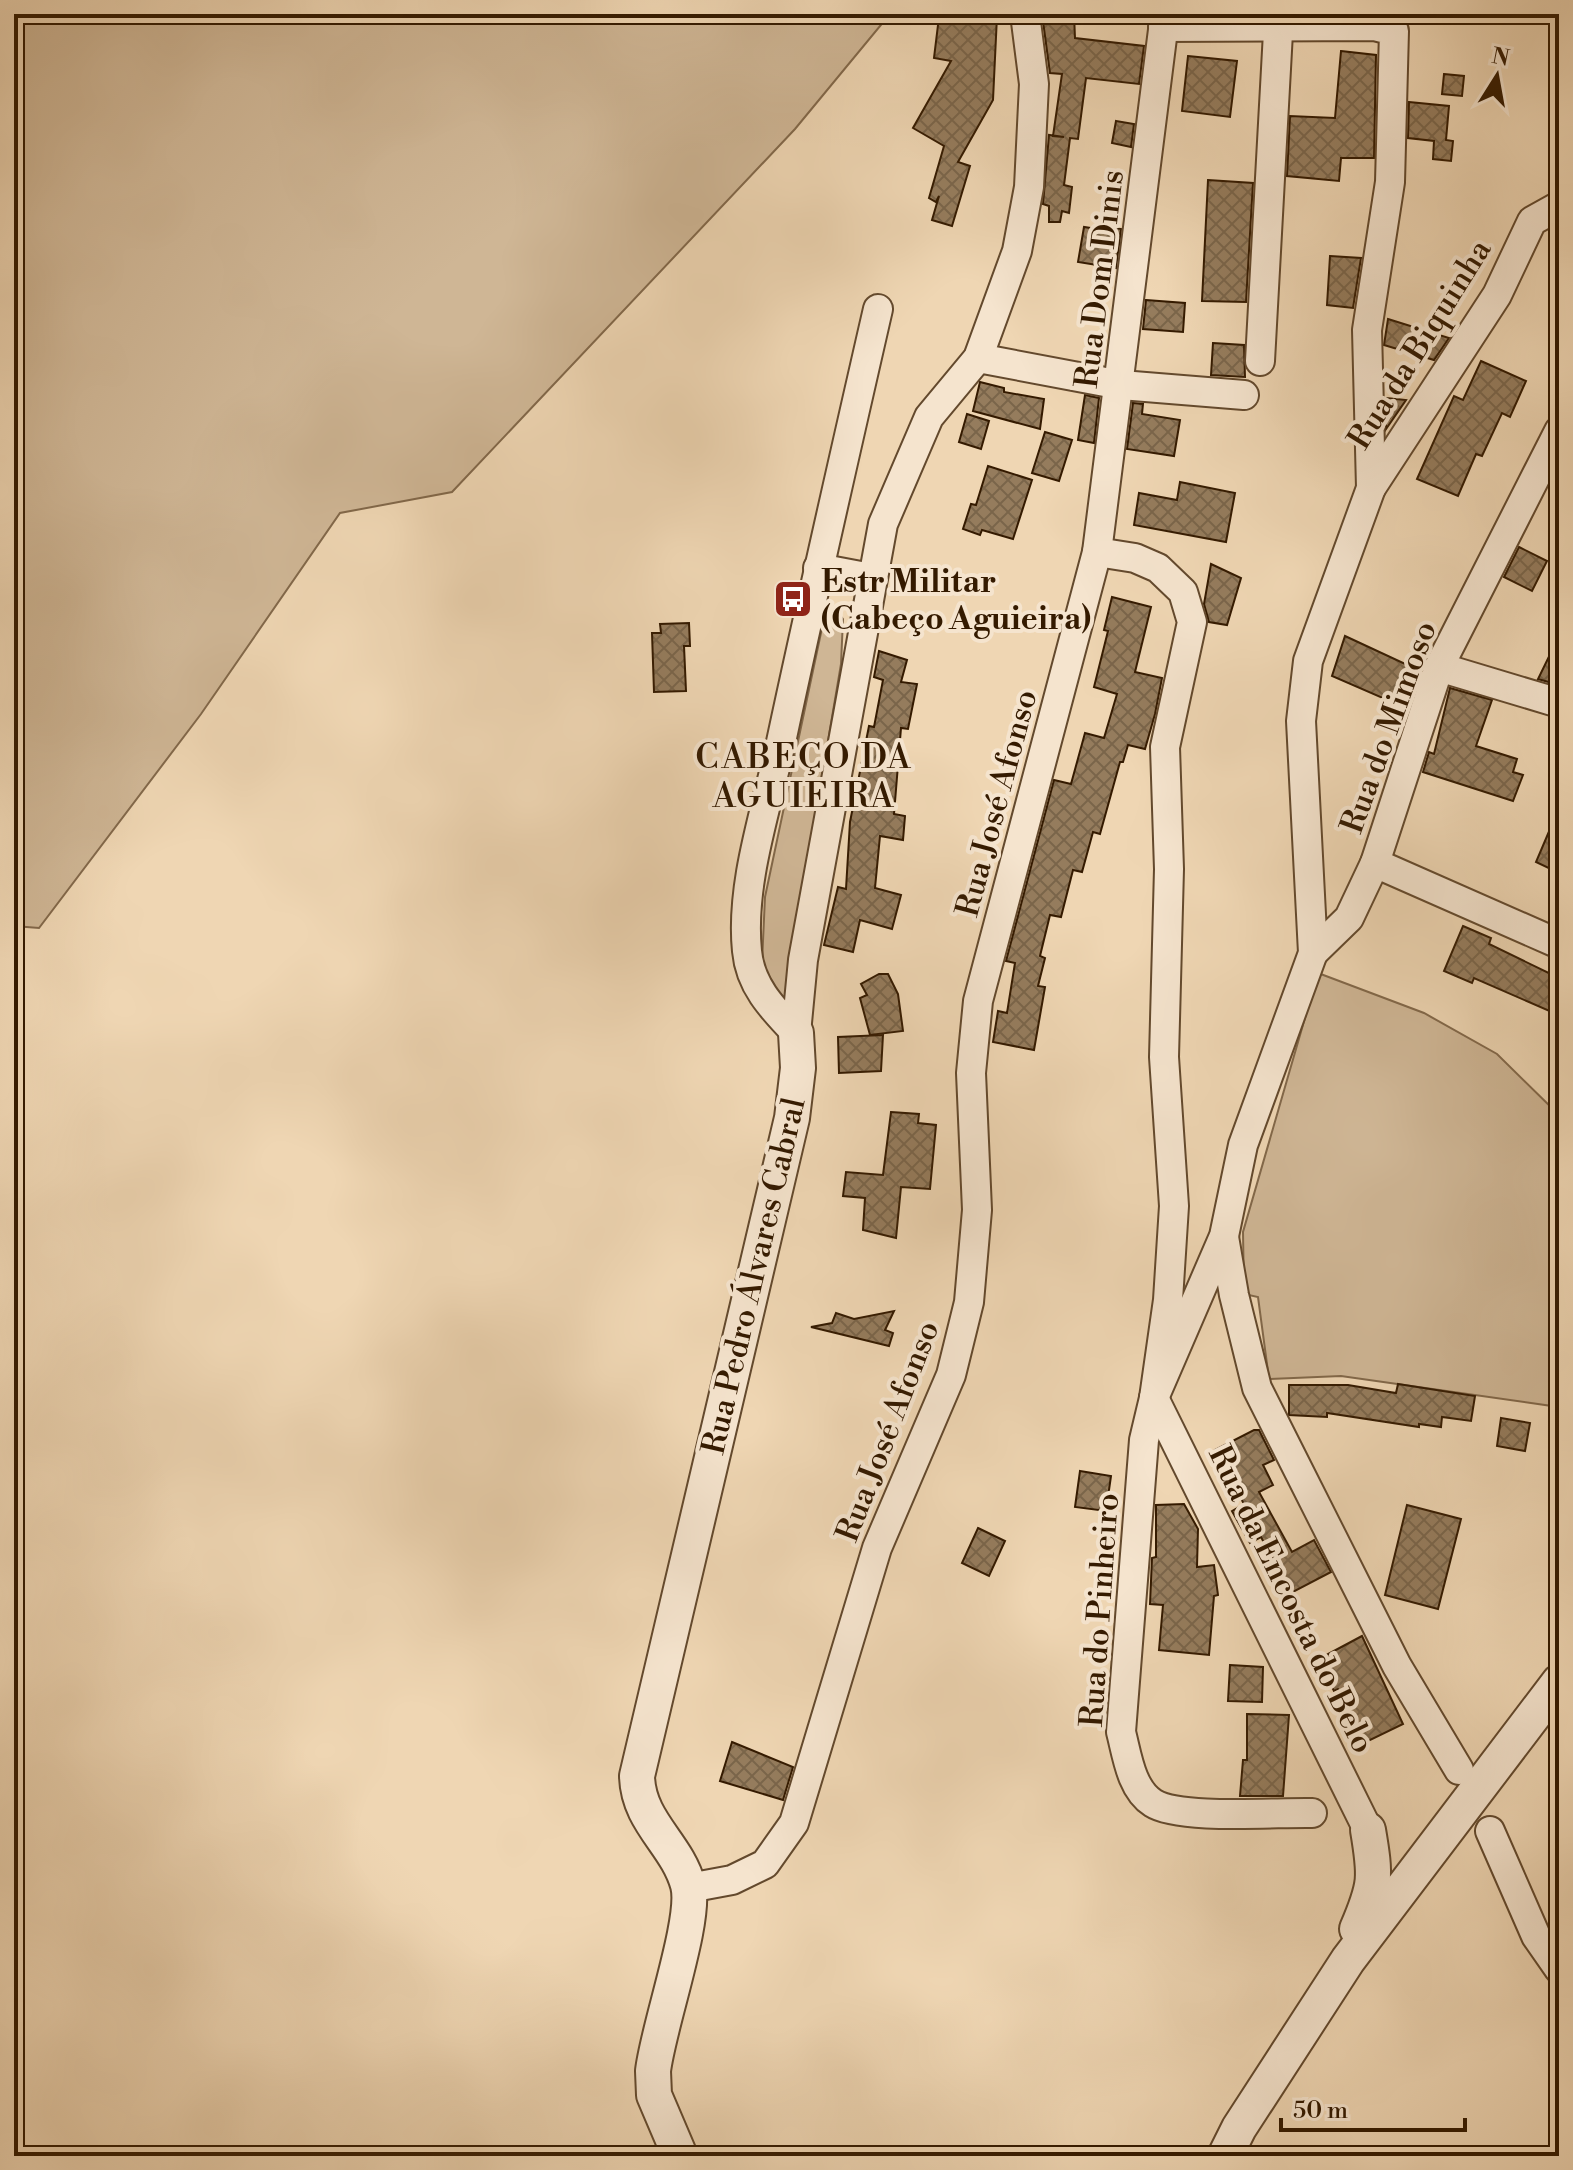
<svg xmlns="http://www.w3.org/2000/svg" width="1573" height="2170" viewBox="0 0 1573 2170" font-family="'Libre Bodoni',serif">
  <defs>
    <pattern id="building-cross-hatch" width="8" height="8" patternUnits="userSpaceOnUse" patternTransform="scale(2)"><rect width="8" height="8" fill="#957c5d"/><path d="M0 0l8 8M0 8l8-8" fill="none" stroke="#7a654a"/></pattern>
  </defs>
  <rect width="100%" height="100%" fill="#efd6b3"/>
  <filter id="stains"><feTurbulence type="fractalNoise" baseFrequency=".0025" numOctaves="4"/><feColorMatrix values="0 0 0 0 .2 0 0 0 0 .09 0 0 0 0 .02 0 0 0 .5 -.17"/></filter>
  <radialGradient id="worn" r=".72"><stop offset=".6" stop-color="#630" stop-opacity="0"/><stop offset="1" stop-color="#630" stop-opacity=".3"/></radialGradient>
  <g fill="#cfb695" stroke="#82684a" stroke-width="2">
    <path d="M14,14H890L795,129L452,492L340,513L201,714L39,928L14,926Z"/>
    <path d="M834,607L843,619L841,664L785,996L781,998L762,963L765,897L825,614Z"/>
    <path d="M1318,973L1424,1013L1497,1054L1559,1115V1407L1341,1376L1269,1379L1258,1297L1244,1294L1243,1232Z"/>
  </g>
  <g fill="url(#building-cross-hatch)" stroke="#341a00" stroke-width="2">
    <path d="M973,14L997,16L993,100L958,162L970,166L952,226L932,220L939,196L936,202L929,198L944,146L913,128L951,61L934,58L939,17L973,22Z"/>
    <path d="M1042,14H1074L1075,38L1144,46L1139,84L1086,78L1078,139L1070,138L1064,185L1072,187L1069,213L1062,211L1060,222H1049V206L1043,204L1049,135L1064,137L1053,136L1062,74L1050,73Z"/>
    <path d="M1341,51L1376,55L1374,158H1341L1339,181L1287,176L1290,116L1335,118Z"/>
    <path d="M1188,56L1237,61L1230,117L1182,111Z"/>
    <path d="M1444,74L1464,76L1462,96L1442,94Z"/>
    <path d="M1409,102L1449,106L1446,140L1453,141L1451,161L1433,159L1434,141L1408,138Z"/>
    <path d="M1116,121L1134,124L1131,147L1112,143Z"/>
    <path d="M1208,180L1253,183L1246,302L1202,301Z"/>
    <path d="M1098,225L1121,229L1116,268L1078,262L1084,227L1097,229Z"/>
    <path d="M1330,256L1361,258L1353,308L1327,305Z"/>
    <path d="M1146,300L1185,303L1183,332L1143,329Z"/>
    <path d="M1388,319L1449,338L1434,360L1384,345Z"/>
    <path d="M1213,343L1244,345L1245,377L1211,375Z"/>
    <path d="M1481,361L1526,381L1510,417L1502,413L1482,456L1476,454L1458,496L1417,479L1454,396L1463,400Z"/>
    <path d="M980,382L1004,388V392L1044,399L1040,429L973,411Z"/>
    <path d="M1085,395L1099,398L1094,443L1078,440Z"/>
    <path d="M1386,398L1406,400L1386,429Z"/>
    <path d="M1133,403L1143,404L1142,414L1180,420L1174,456L1127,449Z"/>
    <path d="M967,414L989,421L981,449L959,442Z"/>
    <path d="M1045,432L1072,440L1059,481L1032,473Z"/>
    <path d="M988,466L1032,480L1013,539L982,530L980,535L963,529L971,504L976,505Z"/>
    <path d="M1180,482L1235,493L1226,542L1134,525L1139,493L1177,500Z"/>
    <path d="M1519,547L1547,561L1532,591L1504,577Z"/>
    <path d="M1211,564L1241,578L1227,625L1209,622L1204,604Z"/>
    <path d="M1112,597L1151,607L1135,672L1162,678L1155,714L1145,749L1128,745L1123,762H1120L1100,834L1093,832L1082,872L1073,870L1061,917L1050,915L1040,956L1045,958L1038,986L1045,987L1034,1050L993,1042L998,1011L1007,1013L1015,963L1006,961L1054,780L1071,784L1085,733L1104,738L1117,694L1094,687L1108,631L1104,630Z"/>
    <path d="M689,623L690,646H684L686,691L654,692L652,633H661L660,624Z"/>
    <path d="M1345,636L1414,668L1401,706L1332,676Z"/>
    <path d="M1559,636V685L1538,679Z"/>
    <path d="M879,651L907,660L901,682L917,684L908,729L901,728L894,814L905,816L903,840L880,836L875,888L901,895L892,929L860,920L853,952L824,945L838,887L846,889L850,822L869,726L874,727L883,680L874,677Z"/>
    <path d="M1450,688L1492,700L1476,746L1517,759L1513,772L1523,775L1513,801L1423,772L1429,752L1434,754Z"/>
    <path d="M1559,808V873L1536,862Z"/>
    <path d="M1463,926L1491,938L1489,944L1559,978V1002L1554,1013L1474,978L1472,983L1444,971Z"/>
    <path d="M879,974H888L898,994L903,1031L870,1035L860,998L867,995L861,984Z"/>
    <path d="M883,1035L881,1071L839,1073L838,1037Z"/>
    <path d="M891,1112L919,1114L918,1123L936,1125L930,1189L901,1187L896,1238L863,1230L865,1198L843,1196L846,1172L883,1175Z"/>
    <path d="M894,1311L885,1330L893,1333L889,1346L811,1327L832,1323L836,1313L854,1319Z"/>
    <path d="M1398,1384L1475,1396L1471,1421L1442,1417L1441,1427L1419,1424V1427L1327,1413V1417L1289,1415V1385H1348L1396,1393Z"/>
    <path d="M1501,1418L1530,1423L1525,1451L1497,1446Z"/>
    <path d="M1254,1430H1259L1274,1460L1263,1465L1273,1485L1259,1492L1292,1552L1314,1540L1331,1572L1291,1593L1261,1537L1250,1543L1232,1511L1244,1504L1215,1450Z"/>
    <path d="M1080,1471L1111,1476L1106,1511L1075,1507Z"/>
    <path d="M1184,1504L1198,1529L1197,1567L1214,1565L1218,1595L1214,1596L1209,1655L1159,1650L1163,1605L1150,1604L1152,1558L1156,1557V1505Z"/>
    <path d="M1407,1505L1461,1519L1438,1609L1385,1595Z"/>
    <path d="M978,1528L1005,1541L989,1576L962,1563Z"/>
    <path d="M1362,1636L1403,1724L1364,1743L1338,1689L1334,1691L1317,1660Z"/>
    <path d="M1230,1665L1263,1667L1262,1702L1228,1701Z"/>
    <path d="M1247,1714L1289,1715L1283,1796H1240L1243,1760H1247Z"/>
    <path d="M732,1742L793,1767L783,1800L720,1781Z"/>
  </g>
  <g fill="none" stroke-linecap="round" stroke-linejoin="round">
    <g stroke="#63492d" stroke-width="32">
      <g id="minor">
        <path d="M978,358L1121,385L1244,395"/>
        <path d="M1260,361L1279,14"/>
        <path d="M1371,488L1497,295L1532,221L1559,206"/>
        <path d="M1097,552L1135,558L1158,568L1183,592L1192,622L1165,747L1169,869L1164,1057L1174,1206L1168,1300L1154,1398L1144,1440L1121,1732C1127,1755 1131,1789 1153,1803C1179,1820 1278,1812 1312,1813"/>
        <path d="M818,568L871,578"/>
        <path d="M1439,667L1559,703"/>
        <path d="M1375,863L1559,944"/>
        <path d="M1313,953L1349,918L1375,863L1439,667L1559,431"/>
        <path d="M796,1033L803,960L883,524L929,417L978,358L1017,251L1029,187L1034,84L1025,14"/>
        <path d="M796,1033C773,1009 750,986 747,951C740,883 767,808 781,742C812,597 845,453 878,309"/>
        <path d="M1224,1237L1234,1295L1257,1388L1397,1666L1459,1770"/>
        <path d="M1154,1398L1224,1236L1243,1145L1313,953L1301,721L1308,661L1371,488L1367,330L1390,182L1394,31L1374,26L1163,27"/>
        <path d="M1154,1398L1368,1830"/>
        <path d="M1490,1831L1536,1936L1559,1969"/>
        <path d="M689,1888L732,1880L765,1864L794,1823L877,1548L951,1375L969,1302L977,1210L971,1073L978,1001L1097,552L1165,14"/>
      </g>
    </g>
    <g stroke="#63492d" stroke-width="38">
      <g id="tertiary">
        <path d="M1357,1929C1376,1885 1376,1877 1368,1830"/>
        <path d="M680,2156L654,2095L653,2071C658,2027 697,1919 688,1885C677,1844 638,1822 637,1776L792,1118L798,1068L796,1033"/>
        <path d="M1225,2156L1239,2128L1348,1960L1559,1682"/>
      </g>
    </g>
    <use href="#minor" stroke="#f5e4ce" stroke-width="28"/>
    <use href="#tertiary" stroke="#f5e4ce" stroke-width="34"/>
  </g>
  <defs>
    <g id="bus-square" transform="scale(2)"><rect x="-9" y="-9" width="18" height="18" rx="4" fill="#8f2418" stroke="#f5e4ce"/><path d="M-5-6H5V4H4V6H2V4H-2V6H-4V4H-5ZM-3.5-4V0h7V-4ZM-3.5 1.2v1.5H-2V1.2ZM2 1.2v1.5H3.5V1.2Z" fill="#fff"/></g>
  </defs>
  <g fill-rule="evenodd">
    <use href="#bus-square" x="793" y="599"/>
  </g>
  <g text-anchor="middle" stroke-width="8" stroke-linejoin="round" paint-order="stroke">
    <g font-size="32" fill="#341a00" stroke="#f5e4ce">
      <text transform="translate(1099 279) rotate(-83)" y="11">Rua Dom Dinis</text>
      <text transform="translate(1419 344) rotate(-58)" y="11">Rua da Biquinha</text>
      <text transform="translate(1388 727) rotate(-70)" y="11">Rua do Mimoso</text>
      <text transform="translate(996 803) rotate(-75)" y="11">Rua José Afonso</text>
      <text transform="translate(753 1276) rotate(-77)" y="11">Rua Pedro Álvares Cabral</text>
      <text transform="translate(887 1431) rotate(-69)" y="11">Rua José Afonso</text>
      <text transform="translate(1292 1599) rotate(64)" y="11">Rua da Encosta do Belo</text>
      <text transform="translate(1099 1610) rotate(-86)" y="11">Rua do Pinheiro</text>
    </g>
    <g font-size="32" font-weight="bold" fill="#341a00" stroke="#f5e4ce" text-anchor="start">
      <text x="821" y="592">Estr Militar<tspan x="821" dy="37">(Cabeço Aguieira)</tspan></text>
    </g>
    <g font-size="34" letter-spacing="2" fill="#341a00" stroke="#f5e4ce">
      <text x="804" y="768">CABEÇO DA<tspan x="804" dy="39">AGUIEIRA</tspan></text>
    </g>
  </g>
  <rect width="1573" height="2170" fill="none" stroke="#efd6b3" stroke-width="48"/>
  <rect x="16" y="16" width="1541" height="2138" fill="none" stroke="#341a00" stroke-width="4"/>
  <rect x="24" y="24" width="1525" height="2122" fill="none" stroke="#341a00" stroke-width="2"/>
  <g transform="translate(1497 76) rotate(11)" stroke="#f5e4ce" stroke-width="6" paint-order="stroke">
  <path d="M0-6L14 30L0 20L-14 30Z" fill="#341a00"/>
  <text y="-12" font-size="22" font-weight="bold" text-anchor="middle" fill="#341a00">N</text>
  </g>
  <path d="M1281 2118v12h184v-12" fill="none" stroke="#341a00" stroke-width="4"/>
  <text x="1293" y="2118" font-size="24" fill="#341a00" stroke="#f5e4ce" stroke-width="6" paint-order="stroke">50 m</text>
  <rect width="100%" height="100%" filter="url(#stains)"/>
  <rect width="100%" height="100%" fill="url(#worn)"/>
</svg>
